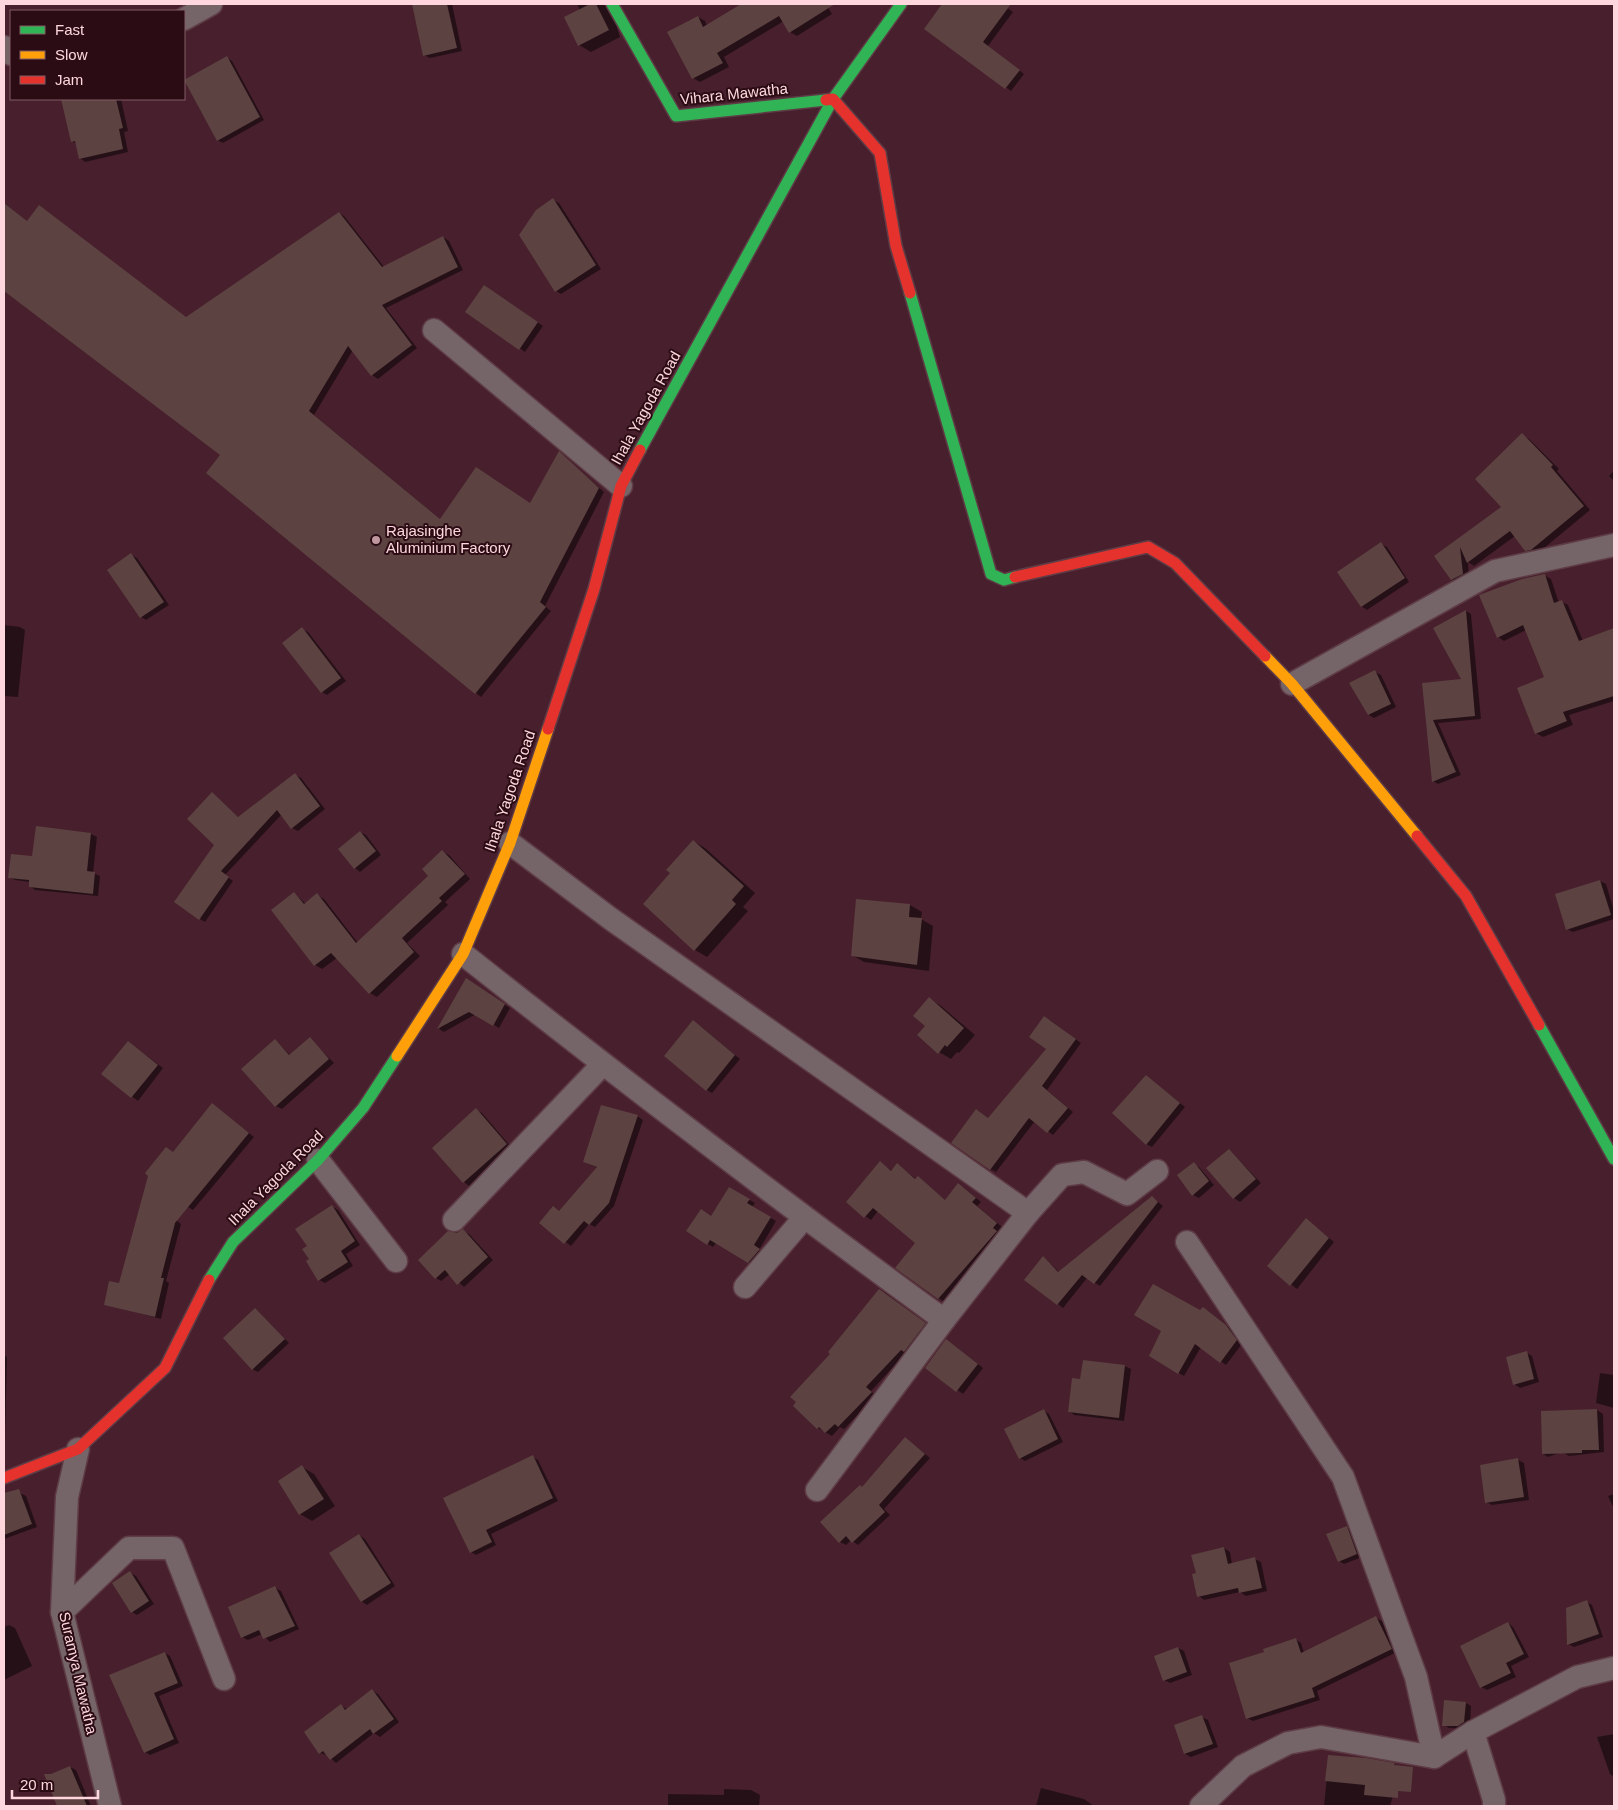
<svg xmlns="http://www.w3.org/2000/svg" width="1618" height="1810" viewBox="0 0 1618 1810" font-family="Arial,sans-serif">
  <rect width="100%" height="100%" fill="#481f2d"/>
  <g fill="#0007">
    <path d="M413,4H452L462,51L430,58L424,55Z"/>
    <path d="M577,4H610L620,37L591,52L579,45L580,10Z"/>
    <path d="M743,4H826L832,14L797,36L790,32L784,21L724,57L729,67L700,82L693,78L698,17L705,21L707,26Z"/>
    <path d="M944,4H1002L1013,12L988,46L1024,74L1011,91L926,28Z"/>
    <path d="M227,58L232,61L264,120L223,143L217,140Z"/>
    <path d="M76,99H121L128,131L124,132L128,152L85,162L80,158L77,144L72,141L63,102Z"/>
    <path d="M553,200L559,203L601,269L561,294L556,291Z"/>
    <path d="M4,203L28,222L187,318L339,213L344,216L384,267L443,237L449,241L463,270L386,308L417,348L378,379L372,375L353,350L314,415L441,520L530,504L559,453L604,492L545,606L551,611L481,697L208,473L222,455L4,289Z"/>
    <path d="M490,290L543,326L525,352L467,312Z"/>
    <path d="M1522,435L1529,439L1559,469L1557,471L1590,510L1538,553L1533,554L1526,550L1515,536L1474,566L1468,562L1469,578L1459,583L1452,579L1436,556L1503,508Z"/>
    <path d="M1614,470V481L1609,476Z"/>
    <path d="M1381,544L1387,547L1409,582L1367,610L1361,606Z"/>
    <path d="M131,555L137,558L169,605L146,620L141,617Z"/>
    <path d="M1544,575L1551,579L1559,603L1562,602L1568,605L1583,641L1614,629V701L1569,715L1573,725L1543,737L1536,733L1546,678L1526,630L1504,641L1498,637Z"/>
    <path d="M1466,611L1471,614L1481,719L1438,723L1461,775L1438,784L1433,781L1423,684L1463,680Z"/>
    <path d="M4,625L20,627L25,630L18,697L4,696Z"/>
    <path d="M302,629L308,632L346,681L327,695L322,692Z"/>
    <path d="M1375,672L1381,675L1396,707L1374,718L1369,715Z"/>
    <path d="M295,775L301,778L325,809L298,831L292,828L282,814L225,875L233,881L205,922L200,919L216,845L212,794L239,818Z"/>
    <path d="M37,827L91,834L97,837L93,873L100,876L98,896L35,890L30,886V882L15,880L9,877L33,857Z"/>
    <path d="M360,832L366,835L381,855L360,872L355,868Z"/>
    <path d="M693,841L705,848L755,893L743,907L748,911L707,957L695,950L672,873Z"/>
    <path d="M443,852L449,855L470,879L445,902L448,905L407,943L420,956L377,997L370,993L337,958L322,969L315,965L273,910L294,893L306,904L317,895L324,899L358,943L430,876Z"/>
    <path d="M1600,881L1606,884L1614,911V919L1573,932L1567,929Z"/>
    <path d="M910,905L922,912L921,919L933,926L929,971L864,962L852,955Z"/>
    <path d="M466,980L510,1008L499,1028L476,1014L444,1032L439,1029Z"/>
    <path d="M929,999L941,1006L975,1035L959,1053L957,1052L951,1059L939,1052L926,1026Z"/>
    <path d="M1050,1020L1081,1043L1047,1090L1073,1112L1053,1135L1035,1121L996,1172L990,1169L977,1110L989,1119L1048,1049Z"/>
    <path d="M699,1025L740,1059L712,1093L707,1090Z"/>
    <path d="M310,1039L334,1063L282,1109L276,1106L243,1069L275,1040L291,1056Z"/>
    <path d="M128,1042L163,1068L138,1101L103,1074Z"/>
    <path d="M1146,1076L1185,1107L1152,1147L1146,1144Z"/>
    <path d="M213,1105L254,1137L193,1210L188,1207L174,1153Z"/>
    <path d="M476,1110L482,1113L512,1148L469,1186L464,1182L434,1148Z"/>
    <path d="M637,1116L643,1120L614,1206L595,1227L589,1224L571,1246L541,1223L554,1208L560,1212L598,1168L584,1162Z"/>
    <path d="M1229,1150L1261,1183L1240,1202L1234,1198L1208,1169Z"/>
    <path d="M880,1163L892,1171L898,1165L916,1179L918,1178L923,1181L946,1201L964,1188L981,1202L977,1206L1002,1227L998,1232L1002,1235L944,1302L897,1268L916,1243L878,1211L871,1220L865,1216Z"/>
    <path d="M1194,1164L1199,1167L1214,1185L1199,1198L1193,1195Z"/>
    <path d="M729,1188L755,1203L752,1207L776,1221L759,1250L765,1253L754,1265L716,1243L713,1247L708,1244L712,1217Z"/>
    <path d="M1152,1197L1163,1206L1100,1286L1087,1278L1063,1308L1026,1279L1043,1257L1059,1272Z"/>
    <path d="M333,1207L338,1210L360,1245L346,1254L353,1266L325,1283L319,1280L310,1260L309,1246Z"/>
    <path d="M176,1220L181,1224L166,1281L169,1283L161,1319L105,1304Z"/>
    <path d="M1311,1223L1334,1242L1297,1289L1268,1266Z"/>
    <path d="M463,1231L469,1234L493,1260L464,1287L450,1274L441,1281L436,1278L457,1234Z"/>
    <path d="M885,1293L930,1327L871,1391L876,1396L844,1429L840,1427L832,1436L818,1428L794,1406L832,1354Z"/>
    <path d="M255,1309L289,1343L258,1372L252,1369Z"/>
    <path d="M1208,1311L1232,1330L1242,1344L1226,1365L1201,1347L1184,1376L1150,1356L1200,1312Z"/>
    <path d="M952,1344L983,1368L963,1394L926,1368Z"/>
    <path d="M1527,1353L1532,1356L1539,1382L1520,1388L1514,1384Z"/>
    <path d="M4,1355L7,1357L5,1438H4Z"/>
    <path d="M1084,1361L1125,1366L1131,1369L1124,1421L1074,1415L1069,1411L1081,1381Z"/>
    <path d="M1600,1373L1614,1375V1408L1596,1403Z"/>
    <path d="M1597,1410L1603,1414L1604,1452L1569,1456L1562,1452L1548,1457L1543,1454L1542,1412Z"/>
    <path d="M1044,1411L1049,1414L1063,1442L1025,1461L1020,1458Z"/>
    <path d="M905,1438L930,1458L884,1509L890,1515L858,1545L851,1540L846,1545L840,1542L862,1488Z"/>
    <path d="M533,1457L538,1460L558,1501L491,1534L496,1545L476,1555L471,1552Z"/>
    <path d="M1518,1460L1524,1463L1529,1500L1492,1505L1486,1502Z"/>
    <path d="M302,1467L314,1474L335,1506L312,1521L300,1514Z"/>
    <path d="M20,1493L26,1496L37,1527L4,1539V1499Z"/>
    <path d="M1614,1494V1509L1608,1496Z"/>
    <path d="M1347,1527L1352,1531L1362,1557L1344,1564L1339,1561Z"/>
    <path d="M359,1535L365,1539L395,1586L367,1605L361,1601Z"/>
    <path d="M1224,1548L1230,1552L1232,1564L1255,1559L1261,1562L1267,1591L1246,1596L1240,1592L1204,1600L1199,1596L1197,1574Z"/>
    <path d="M130,1573L136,1576L154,1604L137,1615L132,1612Z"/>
    <path d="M275,1588L281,1591L299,1629L270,1642L262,1634L248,1640L242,1637Z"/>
    <path d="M1587,1602L1592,1605L1603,1637L1574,1647L1568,1644Z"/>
    <path d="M1376,1618L1382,1621L1397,1652L1317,1691L1320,1700L1253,1721L1247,1718L1266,1653L1295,1639L1301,1643L1304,1653Z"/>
    <path d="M1508,1623L1513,1627L1529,1657L1511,1666L1516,1677L1487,1690L1481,1687Z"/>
    <path d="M9,1625L15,1628L32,1666L4,1680V1627Z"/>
    <path d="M1178,1648L1184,1651L1192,1675L1170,1683L1164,1680Z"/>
    <path d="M165,1653L170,1656L183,1686L159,1696L179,1743L150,1755L145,1752L110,1676Z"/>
    <path d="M372,1691L378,1694L399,1722L380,1737L374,1733L336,1763L327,1755L320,1753L305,1733L341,1706L347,1709Z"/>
    <path d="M1466,1703L1471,1706L1470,1725L1464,1729L1449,1728L1444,1725Z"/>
    <path d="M1202,1717L1208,1720L1218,1747L1191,1757L1185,1754L1176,1726Z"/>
    <path d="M1614,1734V1777L1610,1774L1597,1737Z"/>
    <path d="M1329,1757L1394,1764L1401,1769L1390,1806H1324Z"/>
    <path d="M70,1767L76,1770L91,1806H58L46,1776H51Z"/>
    <path d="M1041,1788L1084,1799L1094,1806H1036Z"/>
    <path d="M724,1789L751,1790L760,1795L759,1806H668V1794L724,1795Z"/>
  </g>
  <g fill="#5c4240">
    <path d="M412,4H447L457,48L423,56Z"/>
    <path d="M590,4H596L609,30L578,46L564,17Z"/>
    <path d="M741,4H835L789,33L779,16L717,53L723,63L692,79L667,32L698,16L703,27Z"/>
    <path d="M942,4H1011L983,42L1020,70L1005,89L924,29Z"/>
    <path d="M227,56L260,117L217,141L184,80Z"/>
    <path d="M61,99H116L123,128L119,129L123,149L79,159L75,141L71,142Z"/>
    <path d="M553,198L596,265L555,292L519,235L536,210Z"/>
    <path d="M4,203L27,221L39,205L186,317L339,212L382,267L443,236L458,267L382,305L412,345L371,376L348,346L309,411L440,519L476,467L530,503L559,451L599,488L540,602L546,607L475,694L206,473L220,455L4,291Z"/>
    <path d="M484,285L538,322L519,350L465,312Z"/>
    <path d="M1522,433L1553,465L1551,467L1584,506L1531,550L1525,551L1510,531L1467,563L1460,547L1463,574L1451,580L1434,556L1501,507L1475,479Z"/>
    <path d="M1381,542L1405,578L1361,607L1337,572Z"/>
    <path d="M131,553L164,602L140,618L107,570Z"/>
    <path d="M1545,574L1554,603L1562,600L1579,641L1614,628V696L1563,712L1567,721L1535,734L1517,688L1544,677L1523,625L1497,638L1479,595L1522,579Z"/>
    <path d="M1466,610L1475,716L1433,720L1456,772L1432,782L1422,683L1461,679L1433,628Z"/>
    <path d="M302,627L341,678L321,693L282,643Z"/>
    <path d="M1375,670L1391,704L1368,715L1349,683Z"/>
    <path d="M295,773L320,806L291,829L277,810L221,871L229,877L199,920L174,902L214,845L187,819L212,792L238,817Z"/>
    <path d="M36,826L91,833L87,871L95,872L93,894L29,887V880L8,878L11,854L32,856Z"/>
    <path d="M360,831L376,851L354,869L338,849Z"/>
    <path d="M693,840L744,886L732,900L736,904L694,951L643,904L670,873L666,870Z"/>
    <path d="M442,850L465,874L439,898L442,901L402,938L414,952L369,994L331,953L314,966L271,910L294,892L304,904L317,893L356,943L428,876L422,869Z"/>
    <path d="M1600,880L1611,915L1566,930L1555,894Z"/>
    <path d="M856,899L910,904L909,917L922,918L917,965L851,956Z"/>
    <path d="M466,978L505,1004L493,1026L469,1012L437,1029Z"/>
    <path d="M929,997L964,1028L947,1047L945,1045L938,1054L917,1035L925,1026L913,1016Z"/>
    <path d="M1044,1016L1076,1039L1042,1086L1068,1108L1047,1133L1029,1118L990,1170L951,1143L976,1109L988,1118L1046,1049L1029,1037Z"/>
    <path d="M693,1020L735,1055L706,1091L664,1056Z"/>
    <path d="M310,1037L329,1059L275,1107L241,1069L275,1039L289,1055Z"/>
    <path d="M128,1041L158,1065L131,1098L101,1074Z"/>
    <path d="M1146,1075L1180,1103L1146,1145L1112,1113Z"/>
    <path d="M212,1103L249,1133L175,1223L161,1278H164L155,1317L104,1305L109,1281L119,1283L148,1176L145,1173L166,1147L173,1152Z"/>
    <path d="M601,1105L638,1115L609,1203L589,1225L584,1221L564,1244L539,1223L553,1206L559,1211L597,1167L583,1162Z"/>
    <path d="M476,1108L507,1144L463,1183L432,1148Z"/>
    <path d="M1229,1149L1256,1179L1233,1199L1206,1168Z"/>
    <path d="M880,1161L891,1171L897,1163L915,1179L918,1176L945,1200L958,1183L976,1198L972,1202L997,1223L993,1228L997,1231L938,1299L895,1268L915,1243L873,1208L864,1218L846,1202Z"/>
    <path d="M1194,1162L1209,1181L1192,1196L1177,1175Z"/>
    <path d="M729,1187L750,1199L747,1203L771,1217L754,1245L760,1249L748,1263L710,1240L707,1245L686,1231L701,1209L711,1216Z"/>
    <path d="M1152,1196L1158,1202L1094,1284L1082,1275L1057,1305L1024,1280L1043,1256L1058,1272Z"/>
    <path d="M332,1205L355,1241L341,1251L348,1262L318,1281L306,1261L309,1259L302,1249L307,1246L295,1229Z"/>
    <path d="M1306,1218L1329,1238L1290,1286L1267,1266Z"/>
    <path d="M463,1229L488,1257L457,1285L445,1270L435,1279L418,1260L448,1231L457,1233Z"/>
    <path d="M1153,1284L1200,1310L1203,1307L1226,1325L1237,1340L1220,1363L1195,1344L1178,1374L1149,1356L1161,1331L1134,1315Z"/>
    <path d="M879,1289L926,1323L904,1352L901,1350L866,1387L872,1392L838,1427L835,1424L825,1433L819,1427L817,1429L793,1406L796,1402L790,1397L830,1354L828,1352Z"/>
    <path d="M255,1308L285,1339L252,1370L223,1338Z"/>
    <path d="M946,1339L978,1364L956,1392L925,1368Z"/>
    <path d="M1527,1351L1534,1379L1513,1385L1506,1357Z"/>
    <path d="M1083,1360L1125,1365L1119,1418L1068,1412L1072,1378L1080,1379Z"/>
    <path d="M1044,1409L1058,1439L1019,1459L1004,1429Z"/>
    <path d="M1597,1409L1599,1450H1582V1453L1542,1454L1541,1411Z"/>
    <path d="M905,1437L925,1454L879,1505L885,1512L852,1543L846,1536L839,1543L820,1522L860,1485L862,1487Z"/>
    <path d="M533,1455L553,1498L486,1530L492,1542L470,1553L443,1498Z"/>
    <path d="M1518,1458L1524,1497L1485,1503L1480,1465Z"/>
    <path d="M302,1465L324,1499L299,1515L278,1481Z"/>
    <path d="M19,1489L32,1524L4,1535V1493Z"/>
    <path d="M1347,1526L1357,1554L1338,1562L1326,1534Z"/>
    <path d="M359,1534L391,1583L361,1602L329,1553Z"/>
    <path d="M1224,1547L1228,1564L1255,1557L1262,1588L1239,1593L1238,1588L1197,1597L1192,1574L1196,1573L1191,1555Z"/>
    <path d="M130,1571L149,1601L131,1613L112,1583Z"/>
    <path d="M275,1586L295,1626L263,1639L259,1630L241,1638L228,1607Z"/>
    <path d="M1587,1600L1599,1634L1567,1645L1566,1608Z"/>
    <path d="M1376,1616L1392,1649L1312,1688L1315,1697L1246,1719L1229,1663L1264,1652L1263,1649L1296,1638L1301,1653Z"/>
    <path d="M1508,1622L1524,1654L1506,1663L1511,1673L1480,1688L1460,1646Z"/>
    <path d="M1178,1647L1187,1672L1163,1681L1154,1656Z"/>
    <path d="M165,1652L178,1683L154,1693L174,1739L144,1753L109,1675Z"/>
    <path d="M372,1689L394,1719L373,1734L370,1729L330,1760L323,1751L319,1754L304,1732L341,1704L345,1710Z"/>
    <path d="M1444,1700L1466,1702L1464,1722L1458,1726H1442Z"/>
    <path d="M1202,1715L1213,1744L1184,1754L1174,1725Z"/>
    <path d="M1328,1755L1366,1758L1395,1763L1394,1765L1413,1767L1411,1792L1398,1791V1798L1364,1795L1365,1785L1325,1781Z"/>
    <path d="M70,1766L87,1806H57L44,1774H51Z"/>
  </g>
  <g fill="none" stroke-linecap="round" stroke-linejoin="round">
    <g stroke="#5e3c46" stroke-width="25">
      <g id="street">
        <path d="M184,19L211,4"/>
        <path d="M4,47L11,54"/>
        <path d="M434,330L621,486"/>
        <path d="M1292,684L1495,571L1614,545"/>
        <path d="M463,954C621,1079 781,1201 944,1320L1028,1213L611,919L510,843"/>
        <path d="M318,1160L396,1261"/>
        <path d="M1028,1213L1062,1175L1084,1172L1127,1194L1157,1171"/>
        <path d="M454,1220L603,1064"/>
        <path d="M1187,1242L1343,1477L1416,1677L1434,1757"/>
        <path d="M745,1287L804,1218"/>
        <path d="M78,1449L67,1497L62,1612L110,1806"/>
        <path d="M817,1490L944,1320"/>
        <path d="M62,1612L129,1548H173L224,1679"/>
        <path d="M1473,1732L1494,1800V1806"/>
        <path d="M1201,1806L1243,1766L1288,1743L1321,1737L1434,1757L1473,1732L1577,1677L1614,1668"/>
      </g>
    </g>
    <g stroke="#5e3c46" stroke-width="14">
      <g id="fast">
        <path d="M612,4L676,116L826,100"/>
        <path d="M910,293L991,574L1004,580L1015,577"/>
        <path d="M640,450L833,99L901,4"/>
        <path d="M1539,1025L1614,1159"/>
        <path d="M209,1280L233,1242L318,1160L363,1108L397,1056"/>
      </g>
    </g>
    <g stroke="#5e3c46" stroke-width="14">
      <g id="slow">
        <path d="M1265,656L1292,684L1417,836"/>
        <path d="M397,1056L463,954L510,843L548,729"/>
      </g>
    </g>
    <g stroke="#5e3c46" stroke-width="14">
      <g id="jam">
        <path d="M826,100L833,99L880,153L896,246L910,293"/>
        <path d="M1015,577L1148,547L1175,563L1265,656"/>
        <path d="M548,729L594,589L621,486L640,450"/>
        <path d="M1417,836L1466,896L1539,1025"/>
        <path d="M4,1478L78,1449L165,1368L209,1280"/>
      </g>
    </g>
    <use href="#street" stroke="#756468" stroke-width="22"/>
    <use href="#fast" stroke="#30b455" stroke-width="11"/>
    <use href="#slow" stroke="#ff9f0a" stroke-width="11"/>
    <use href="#jam" stroke="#e5322d" stroke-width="11"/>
  </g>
  <circle fill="#be979f" stroke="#2c0c14" stroke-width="2" cx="376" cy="540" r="5"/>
  <g text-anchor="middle" stroke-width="4" stroke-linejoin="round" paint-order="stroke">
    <g font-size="15" fill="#fdd7dd" stroke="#2c0c14">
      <text transform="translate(734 94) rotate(-6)" y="5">Vihara Mawatha</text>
      <text transform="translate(646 408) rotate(-61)" y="5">Ihala Yagoda Road</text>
      <text transform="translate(510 791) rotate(-71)" y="5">Ihala Yagoda Road</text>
      <text transform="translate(276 1178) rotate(-45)" y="5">Ihala Yagoda Road</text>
      <text transform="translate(78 1673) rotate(77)" y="5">Suramya Mawatha</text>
    </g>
    <g font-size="15" fill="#fdd7dd" stroke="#2c0c14" text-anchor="start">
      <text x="386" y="536">Rajasinghe<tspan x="386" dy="17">Aluminium Factory</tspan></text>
    </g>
  </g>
  <rect width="1618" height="1810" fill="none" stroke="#fdd7dd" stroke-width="10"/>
  <rect x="10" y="10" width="175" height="90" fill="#2c0c14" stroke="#805d64"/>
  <rect x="20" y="26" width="25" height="8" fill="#30b455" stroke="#805d64"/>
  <text x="55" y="35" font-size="15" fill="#fdd7dd">Fast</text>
  <rect x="20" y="51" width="25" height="8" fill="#ff9f0a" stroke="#805d64"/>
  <text x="55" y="60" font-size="15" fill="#fdd7dd">Slow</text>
  <rect x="20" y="76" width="25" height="8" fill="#e5322d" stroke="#805d64"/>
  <text x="55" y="85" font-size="15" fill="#fdd7dd">Jam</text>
  <path d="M12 1790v8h86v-8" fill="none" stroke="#fdd7dd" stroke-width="2.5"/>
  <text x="20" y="1790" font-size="15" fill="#fdd7dd" stroke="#2c0c14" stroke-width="4" paint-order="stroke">20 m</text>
</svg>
